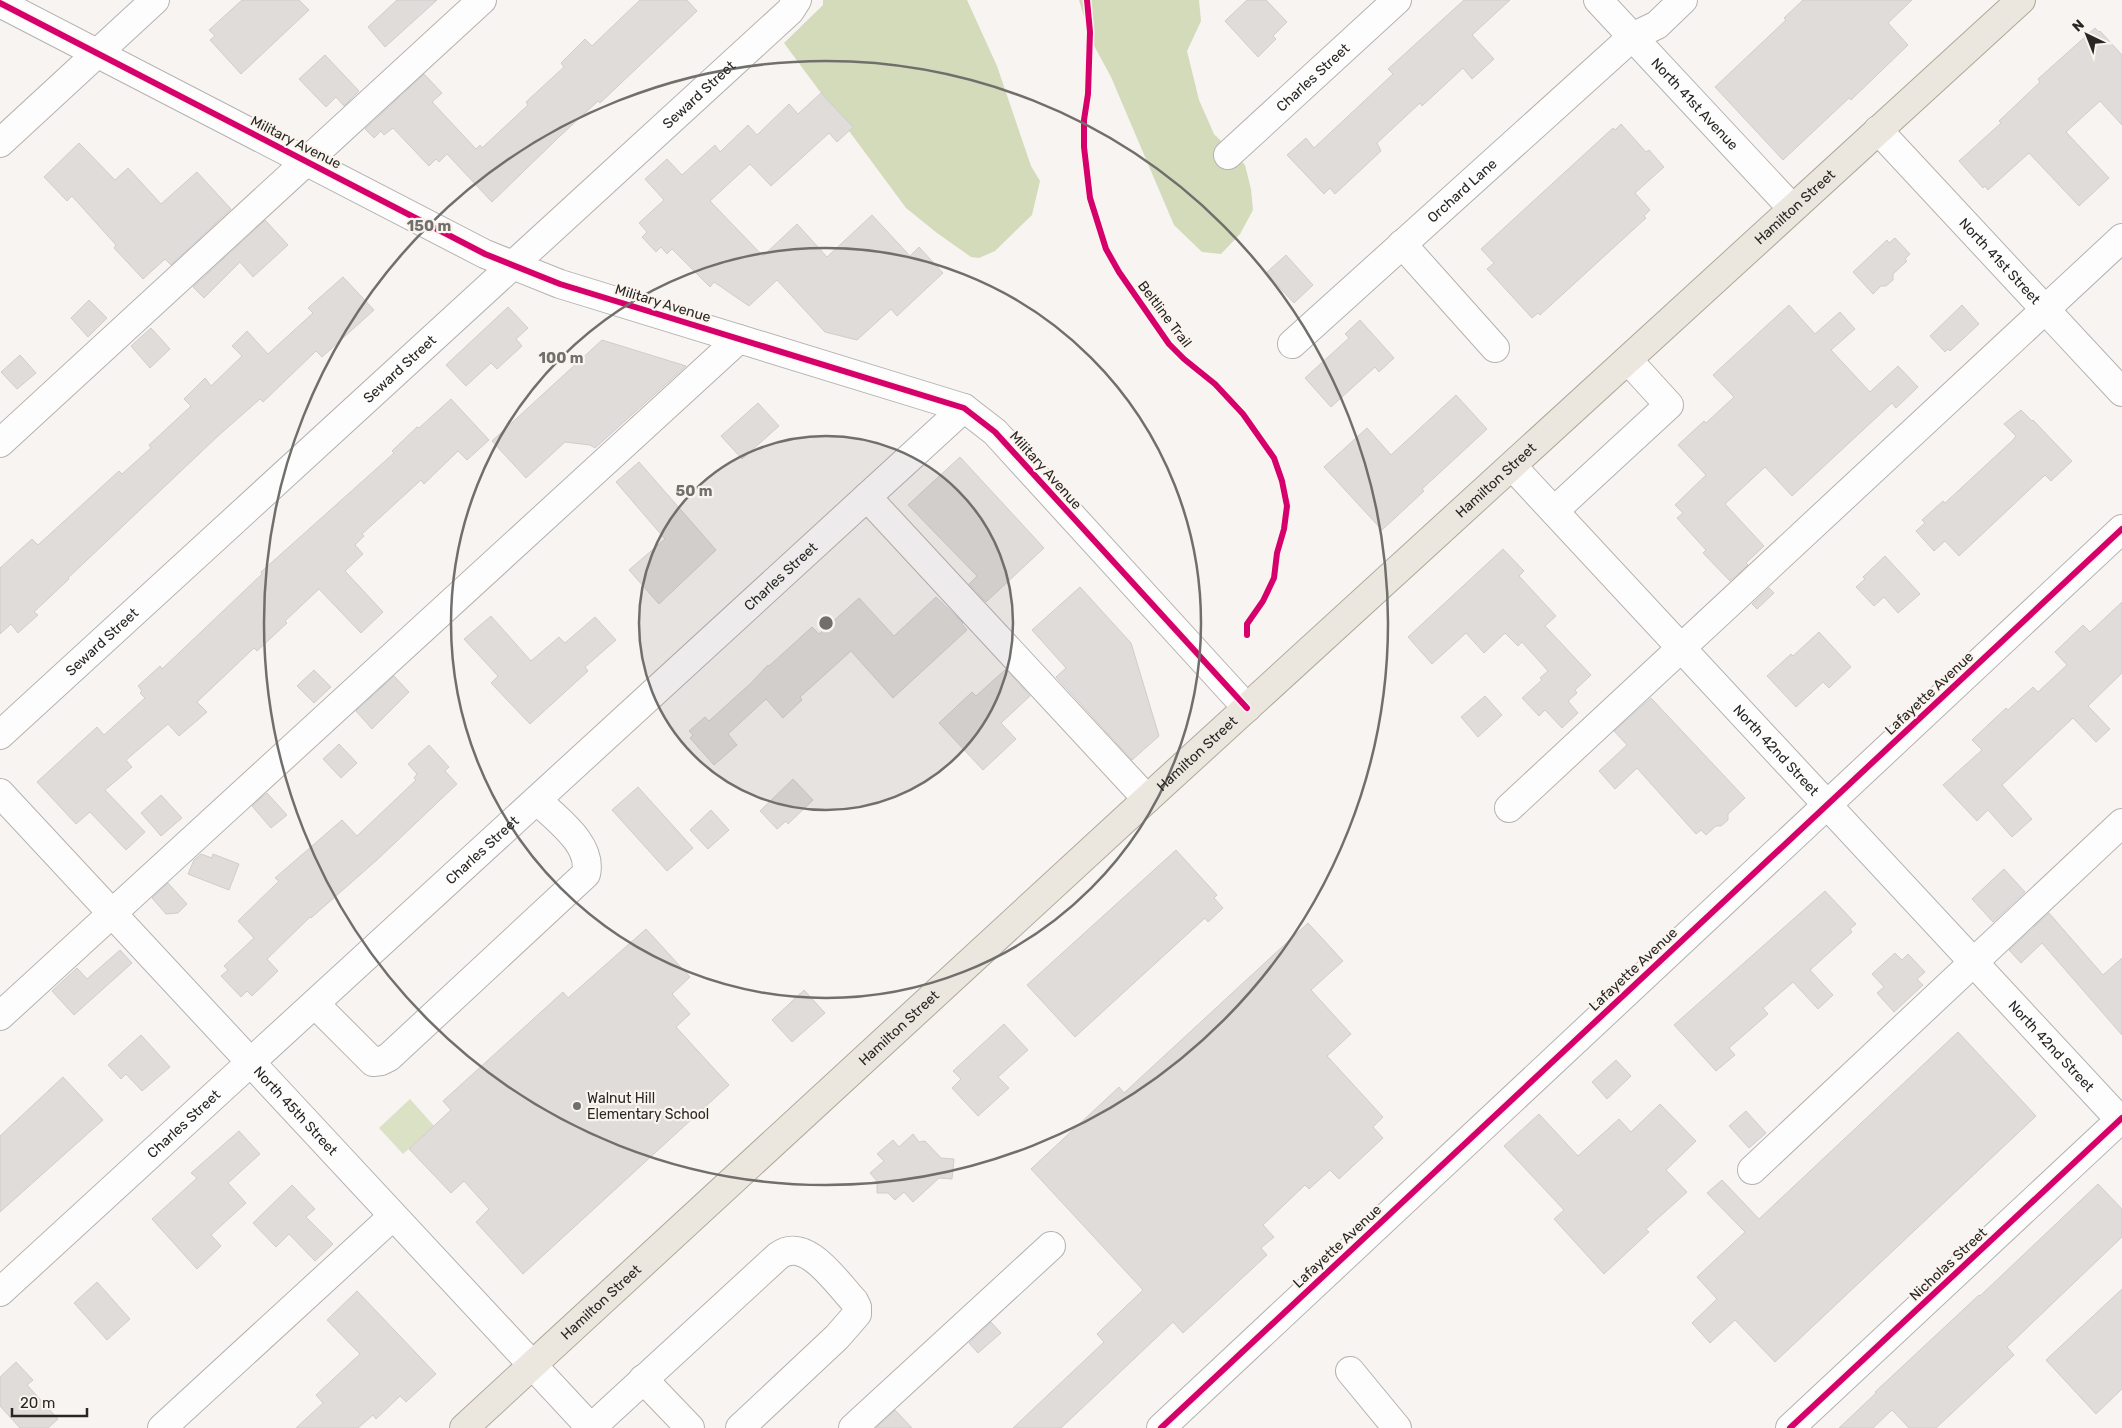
<svg xmlns="http://www.w3.org/2000/svg" width="2122" height="1428" viewBox="0 0 2122 1428" font-family="Rubik,sans-serif">
  <rect width="100%" height="100%" fill="#f8f4f1"/>
  <path fill="#dbe1c5" d="M410,1099L434,1126L403,1154L379,1128Z"/>
  <g fill="#d4dbbb">
    <path d="M823,0H967L997,66L1031,166L1040,181L1032,215L995,251L979,258L971,257L937,233L906,208L784,43L823,5Z"/>
    <path d="M1079,0H1199L1201,21L1187,51L1199,100L1214,134L1245,165L1251,189L1253,210L1240,234L1221,254L1202,252L1174,225L1111,77L1091,40Z"/>
  </g>
  <g fill="#dfdcda" stroke="#d0cdcb">
    <path d="M242,0H299L309,10L241,74L210,40L215,36L209,30Z"/>
    <path d="M397,0H437L385,47L368,27Z"/>
    <path d="M640,0H687L697,11L600,103L598,101L559,137L492,202L447,154L439,162L436,159L429,166L393,128L384,135L381,131L374,138L365,129L424,74L442,93L432,102L476,149L480,145L482,148L528,105L526,102L564,67L561,63L585,39L592,46Z"/>
    <path d="M1247,0H1266L1287,22L1273,36L1276,39L1258,57L1225,21Z"/>
    <path d="M1464,0H1510L1472,35L1494,59L1472,79L1463,68L1422,106L1420,103L1377,143L1381,151L1335,194L1330,188L1324,194L1287,155L1306,138L1314,148L1393,74L1388,69Z"/>
    <path d="M1803,0H1912L1888,23L1908,45L1851,100L1849,98L1783,160L1715,87L1786,20L1784,18Z"/>
    <path d="M2095,28L2099,32L2100,31L2122,55V125L2100,101L2066,132L2109,178L2079,206L2029,153L1988,190L1985,186L1983,188L1959,161L2001,123L1999,121L2040,82L2038,79Z"/>
    <path d="M325,55L359,91L344,106L336,97L326,107L299,79Z"/>
    <path d="M821,93L853,127L837,142L829,133L771,186L750,164L710,201L763,256L797,224L827,257L872,215L910,256L919,247L943,273L897,316L891,309L857,340L825,332L777,280L749,306L714,282L710,287L672,249L667,254L661,247L656,252L642,237L647,232L639,223L664,200L645,179L667,159L682,175L715,145L720,152L748,125L757,135L789,104L798,114Z"/>
    <path d="M1621,124L1646,152L1649,150L1664,167L1635,193L1650,210L1644,216L1646,218L1540,315L1538,313L1532,318L1487,269L1494,263L1481,249L1613,128L1615,130Z"/>
    <path d="M79,143L115,180L128,168L161,204L197,172L231,209L171,265L165,259L143,279L114,248L116,245L72,196L67,201L44,177Z"/>
    <path d="M265,220L288,245L253,277L240,262L204,298L193,287Z"/>
    <path d="M1895,238L1910,254L1905,259L1907,261L1893,274V280L1886,286H1881L1873,294L1853,272L1887,240L1889,243Z"/>
    <path d="M1286,255L1313,285L1294,303L1266,273Z"/>
    <path d="M343,277L374,310L322,357L316,351L263,402L260,399L218,436L68,578L69,579L34,612L38,615L18,633L11,624L0,634V568L32,539L38,545L119,471L122,474L151,448L149,445L191,406L184,399L205,378L211,386L242,356L232,346L247,331L268,354L313,313L308,308Z"/>
    <path d="M89,300L107,318L88,337L71,318Z"/>
    <path d="M1789,305L1815,334L1840,312L1855,329L1831,350L1870,392L1898,366L1918,387L1896,408L1892,403L1792,496L1765,467L1725,504L1764,546L1746,563L1748,565L1730,581L1703,553L1706,550L1677,518L1683,513L1675,505L1706,475L1678,445L1704,421L1706,423L1734,397L1713,375Z"/>
    <path d="M1962,305L1979,324L1950,351L1948,349L1945,352L1930,336Z"/>
    <path d="M508,307L528,328L516,339L522,346L497,369L491,363L466,386L446,365Z"/>
    <path d="M1360,320L1394,358L1379,372L1375,367L1331,407L1305,378L1349,338L1345,334Z"/>
    <path d="M151,328L170,349L150,368L131,346Z"/>
    <path d="M602,340L686,366L595,448L590,445L565,442L526,478L492,441Z"/>
    <path d="M20,355L36,373L17,389L1,372Z"/>
    <path d="M1456,395L1487,429L1422,489L1424,491L1382,530L1324,467L1367,428L1391,455Z"/>
    <path d="M451,399L489,440L467,460L458,451L424,484L421,480L362,534L364,536L355,545L363,554L345,571L383,612L361,633L319,589L285,621L287,623L257,651L254,648L197,702L207,712L179,736L168,724L126,760L132,767L105,790L145,832L126,850L90,812L76,824L37,782L97,727L104,735L145,698L140,693L142,691L138,686L160,666L162,669L262,574L261,572L394,453L392,451L417,427L419,428Z"/>
    <path d="M758,403L779,426L742,459L721,436Z"/>
    <path d="M2021,410L2032,421L2033,420L2072,461L2051,481L2045,475L1959,556L1945,541L1934,551L1916,531L1925,523L1922,520L1943,501L1945,503L2013,440L2016,436L2004,424Z"/>
    <path d="M960,457L1044,548L986,602L969,584L977,576L908,505Z"/>
    <path d="M639,462L716,550L659,604L629,570L665,539L616,482Z"/>
    <path d="M1503,549L1524,571L1519,576L1556,616L1545,626L1591,675L1575,690L1577,693L1568,701L1578,713L1562,728L1545,710L1539,716L1522,698L1542,680L1540,678L1548,671L1522,642L1518,646L1505,633L1484,653L1466,633L1432,664L1408,637Z"/>
    <path d="M1885,556L1920,594L1898,613L1884,597L1874,606L1856,587L1865,579L1863,577Z"/>
    <path d="M1080,587L1131,643L1159,736L1132,760L1056,677L1066,668L1032,630Z"/>
    <path d="M1769,588L1774,593L1757,609L1752,604Z"/>
    <path d="M936,597L963,623L962,624L967,630L893,698L851,651L800,697L802,700L783,718L766,699L728,734L737,745L714,765L690,738L693,735L689,731L705,717L709,721L751,683L768,665L769,666L812,627L819,634L859,598L894,636Z"/>
    <path d="M2122,602V673L2088,706L2110,729L2096,742L2073,718L2002,785L2032,819L2012,837L1988,810L1977,821L1943,785L1982,750L1972,740L2006,708L2008,710L2033,687L2038,692L2067,665L2055,652L2083,625L2090,632Z"/>
    <path d="M491,616L531,661L559,637L565,643L595,617L616,640L585,667L588,671L530,724L491,683L498,676L464,639Z"/>
    <path d="M1819,632L1851,667L1829,688L1823,682L1796,707L1767,676L1791,654L1793,656Z"/>
    <path d="M1006,669L1030,696L1001,723L1016,739L983,770L939,723L972,692L976,696Z"/>
    <path d="M314,670L331,687L314,703L297,686Z"/>
    <path d="M394,676L409,692L372,729L356,711Z"/>
    <path d="M1485,696L1502,715L1478,737L1461,717Z"/>
    <path d="M1651,698L1745,798L1728,814V820L1721,826H1716L1706,835L1701,830L1696,834L1637,768L1615,789L1599,771L1627,745L1614,731Z"/>
    <path d="M339,744L357,763L341,778L323,759Z"/>
    <path d="M429,745L449,767L445,771L457,784L378,859L311,918L310,917L267,959L278,971L252,996L247,991L241,997L221,976L228,970L224,966L254,938L238,921L279,881L275,878L342,820L357,836L416,780L414,778L417,774L408,764Z"/>
    <path d="M793,779L813,800L788,824L786,821L777,829L760,811Z"/>
    <path d="M638,787L693,848L667,871L612,810Z"/>
    <path d="M267,793L287,815L271,828L252,806Z"/>
    <path d="M161,795L182,818L161,836L141,813Z"/>
    <path d="M711,810L729,830L708,849L690,830Z"/>
    <path d="M1176,850L1217,895L1214,898L1223,908L1208,922L1205,918L1075,1037L1027,985Z"/>
    <path d="M201,854L212,858L213,854L239,864L229,890L188,874L194,860Z"/>
    <path d="M2004,869L2025,892L1993,922L1972,899Z"/>
    <path d="M168,883L187,904L178,913L166,914L152,898Z"/>
    <path d="M1825,891L1856,924L1850,929L1852,932L1810,970L1833,995L1818,1009L1793,982L1763,1008L1768,1014L1729,1048L1735,1055L1716,1071L1674,1025Z"/>
    <path d="M2049,913L2103,975L2122,958V1035L2042,943L2021,963L2009,950Z"/>
    <path d="M1308,923L1343,961L1311,990L1351,1034L1327,1056L1383,1117L1373,1127L1383,1138L1339,1179L1330,1170L1309,1189L1305,1185L1263,1225L1274,1237L1261,1248L1267,1255L1183,1333L1173,1322L1061,1428H1013L1104,1342L1097,1334L1143,1290L1031,1169L1119,1087L1124,1093Z"/>
    <path d="M646,929L690,977L672,994L690,1014L676,1027L729,1085L523,1274L476,1222L489,1209L464,1181L451,1193L409,1149L451,1110L443,1101L563,992L568,998Z"/>
    <path d="M120,950L132,963L74,1015L52,991L77,968L87,979Z"/>
    <path d="M1895,953L1902,960L1908,954L1925,972L1917,979L1923,985L1894,1012L1877,993L1884,987L1872,974Z"/>
    <path d="M804,990L825,1013L792,1042L772,1020Z"/>
    <path d="M1004,1024L1028,1050L998,1077L1009,1088L978,1116L952,1088L961,1079L953,1071Z"/>
    <path d="M1958,1032L2036,1116L1775,1362L1735,1320L1710,1343L1692,1323L1717,1299L1697,1277L1745,1232L1707,1193L1722,1180L1759,1219Z"/>
    <path d="M141,1035L170,1067L142,1091L126,1074L121,1079L108,1065Z"/>
    <path d="M1616,1060L1631,1076L1607,1099L1592,1082Z"/>
    <path d="M63,1077L103,1120L0,1212V1136Z"/>
    <path d="M1660,1104L1696,1141L1666,1170L1687,1192L1646,1229L1649,1232L1604,1274L1554,1219L1564,1210L1504,1146L1539,1114L1578,1156L1619,1119L1631,1132Z"/>
    <path d="M1746,1111L1766,1133L1749,1148L1729,1126Z"/>
    <path d="M239,1131L260,1154L228,1183L246,1203L211,1235L221,1246L197,1269L152,1219L197,1178L191,1173Z"/>
    <path d="M913,1134L919,1142L925,1141L941,1158L954,1159L952,1179L939,1178L913,1202L904,1192L895,1200L888,1193H877V1181L870,1173L884,1161L877,1154L893,1140L899,1147Z"/>
    <path d="M2098,1184L2122,1209V1237L2007,1347L2014,1355L1936,1428H1909L1892,1410L1873,1428H1839L1876,1393L1875,1392L1979,1295L1980,1296Z"/>
    <path d="M292,1185L315,1209L306,1217L333,1244L315,1261L289,1234L276,1247L253,1223Z"/>
    <path d="M97,1282L130,1319L107,1340L74,1303Z"/>
    <path d="M2122,1289V1389L2096,1414L2046,1360Z"/>
    <path d="M357,1291L436,1374L406,1402L400,1396L376,1419L373,1415L358,1428H296L323,1403L316,1395L360,1354L327,1320Z"/>
    <path d="M991,1322L1001,1333L978,1353L969,1343Z"/>
    <path d="M16,1362L33,1380L27,1385L58,1419L48,1428H20L0,1406V1377Z"/>
    <path d="M895,1410L912,1428H876Z"/>
  </g>
  <g fill="none" stroke-linecap="round" stroke-linejoin="round">
    <g stroke="#b5b2b0" stroke-width="30">
      <g id="minor">
        <path id="s1" d="M1598,0L1792,208"/>
        <path d="M0,3L485,254L560,284L964,408L995,432L1247,708"/>
        <path id="s2" d="M1878,130L2122,392"/>
        <path d="M0,143L155,0"/>
        <path id="s3" d="M1228,155L1397,0"/>
        <path d="M1402,244L1495,348"/>
        <path id="s4" d="M1292,344L1632,37L1657,25L1683,0"/>
        <path d="M0,443L482,0"/>
        <path id="s5" d="M1512,466L2122,1122"/>
        <path d="M867,497L1147,799"/>
        <path d="M1554,511L1669,405L1628,360"/>
        <path id="s6" d="M0,735L790,11L797,0"/>
        <path id="s7" d="M0,793L591,1428"/>
        <path d="M1509,808L2122,238"/>
        <path d="M315,1004L373,1062L381,1061L389,1057L586,874C593,844 556,819 537,800"/>
        <path d="M0,1016L739,339"/>
        <path d="M1752,1170L2122,823"/>
        <path id="s8" d="M0,1292L964,408"/>
        <path d="M1350,1371L1397,1428"/>
        <path d="M643,1379L690,1428"/>
        <path d="M162,1428L393,1216"/>
        <path d="M591,1428L778,1256C806,1235 836,1282 854,1301L857,1307V1314L837,1337L740,1428"/>
        <path d="M853,1428L1051,1246"/>
        <path d="M1161,1428L2122,529"/>
        <path d="M1790,1428L2122,1118"/>
      </g>
    </g>
    <g stroke="#b1a99a" stroke-width="30">
      <g id="major">
        <path id="s9" d="M464,1428L1147,799L2021,0"/>
      </g>
    </g>
    <use href="#minor" stroke="#fefdfd" stroke-width="28"/>
    <use href="#major" stroke="#ebe6de" stroke-width="28"/>
    <g stroke="#fbf4ee" stroke-width="9">
      <g id="cycleway">
        <path d="M1087,0L1090,32L1088,94L1084,120V147L1090,198L1106,249L1119,272L1169,344L1184,359L1215,384L1243,414L1274,458L1282,481L1287,506L1284,529L1277,553L1274,578L1263,601L1247,624V635"/>
        <path d="M0,3L485,254L560,284L964,408L995,432L1247,708"/>
        <path d="M1161,1428L2122,529"/>
        <path d="M1790,1428L2122,1118"/>
      </g>
    </g>
    <use href="#cycleway" stroke="#d6006c" stroke-width="6"/>
  </g>
  <circle cx="826" cy="623" r="187" fill="#716f6c" fill-opacity=".12"/>
  <g fill="none" stroke="#716f6c" stroke-width="2.5">
    <circle cx="826" cy="623" r="187"/>
    <circle cx="826" cy="623" r="375"/>
    <circle cx="826" cy="623" r="562"/>
  </g>
  <circle fill="#716f6c" stroke="#fbf4ee" stroke-width="2" cx="577" cy="1106" r="5"/>
  <g text-anchor="middle" stroke-width="4.5" stroke-linejoin="round" paint-order="stroke">
    <g font-size="14" fill="#292724" stroke="#fbf4ee">
      <text dy="5" stroke="none"><textPath href="#s3" startOffset="115">Charles Street</textPath></text>
      <text dy="5" stroke="none"><textPath href="#s6" startOffset="948">Seward Street</textPath></text>
      <text dy="5" stroke="none"><textPath href="#s1" startOffset="142">North 41st Avenue</textPath></text>
      <text transform="translate(296 142) rotate(27)" y="5">Military Avenue</text>
      <text dy="5" stroke="none"><textPath href="#s4" startOffset="229">Orchard Lane</textPath></text>
      <text dy="5" stroke="none"><textPath href="#s9" startOffset="1806">Hamilton Street</textPath></text>
      <text dy="5" stroke="none"><textPath href="#s2" startOffset="179">North 41st Street</textPath></text>
      <text transform="translate(663 303) rotate(17)" y="5">Military Avenue</text>
      <text transform="translate(1165 314) rotate(53)" y="5">Beltline Trail</text>
      <text dy="5" stroke="none"><textPath href="#s6" startOffset="542">Seward Street</textPath></text>
      <text transform="translate(1046 470) rotate(48)" y="5">Military Avenue</text>
      <text dy="5" stroke="none"><textPath href="#s9" startOffset="1401">Hamilton Street</textPath></text>
      <text dy="5" stroke="none"><textPath href="#s8" startOffset="1059">Charles Street</textPath></text>
      <text dy="5" stroke="none"><textPath href="#s6" startOffset="138">Seward Street</textPath></text>
      <text transform="translate(1929 693) rotate(-43)" y="5">Lafayette Avenue</text>
      <text dy="5" stroke="none"><textPath href="#s5" startOffset="388">North 42nd Street</textPath></text>
      <text dy="5" stroke="none"><textPath href="#s9" startOffset="996">Hamilton Street</textPath></text>
      <text dy="5" stroke="none"><textPath href="#s8" startOffset="654">Charles Street</textPath></text>
      <text transform="translate(1633 969) rotate(-43)" y="5">Lafayette Avenue</text>
      <text dy="5" stroke="none"><textPath href="#s9" startOffset="591">Hamilton Street</textPath></text>
      <text dy="5" stroke="none"><textPath href="#s5" startOffset="792">North 42nd Street</textPath></text>
      <text dy="5" stroke="none"><textPath href="#s7" startOffset="434">North 45th Street</textPath></text>
      <text dy="5" stroke="none"><textPath href="#s8" startOffset="249">Charles Street</textPath></text>
      <text transform="translate(1337 1246) rotate(-43)" y="5">Lafayette Avenue</text>
      <text transform="translate(1948 1264) rotate(-43)" y="5">Nicholas Street</text>
      <text dy="5" stroke="none"><textPath href="#s9" startOffset="186">Hamilton Street</textPath></text>
    </g>
    <g font-size="14" fill="#292724" stroke="#fbf4ee" text-anchor="start">
      <text x="587" y="1103">Walnut Hill<tspan x="587" dy="16">Elementary School</tspan></text>
    </g>
  </g>
  <circle cx="826" cy="623" r="8" fill="#716f6c" stroke="#fbf4ee" stroke-width="2.5"/>
  <g font-size="15" text-anchor="middle" font-weight="bold" fill="#716f6c" stroke="#fbf4ee" stroke-width="4.5" stroke-linejoin="round" paint-order="stroke">
    <text x="429" y="231">150 m</text>
    <text x="561" y="363">100 m</text>
    <text x="694" y="496">50 m</text>
  </g>
  <g transform="translate(2087 35) rotate(317)" stroke="#fbf4ee" stroke-width="4" paint-order="stroke">
  <path d="M0-4L9 19L0 12L-9 19Z" fill="#292724"/>
  <text y="-8" font-size="14" font-weight="bold" text-anchor="middle" fill="#292724">N</text>
  </g>
  <path d="M12 1408v8h75v-8" fill="none" stroke="#292724" stroke-width="2.5"/>
  <text x="20" y="1408" font-size="15" fill="#292724" stroke="#fbf4ee" stroke-width="4" paint-order="stroke">20 m</text>
</svg>
